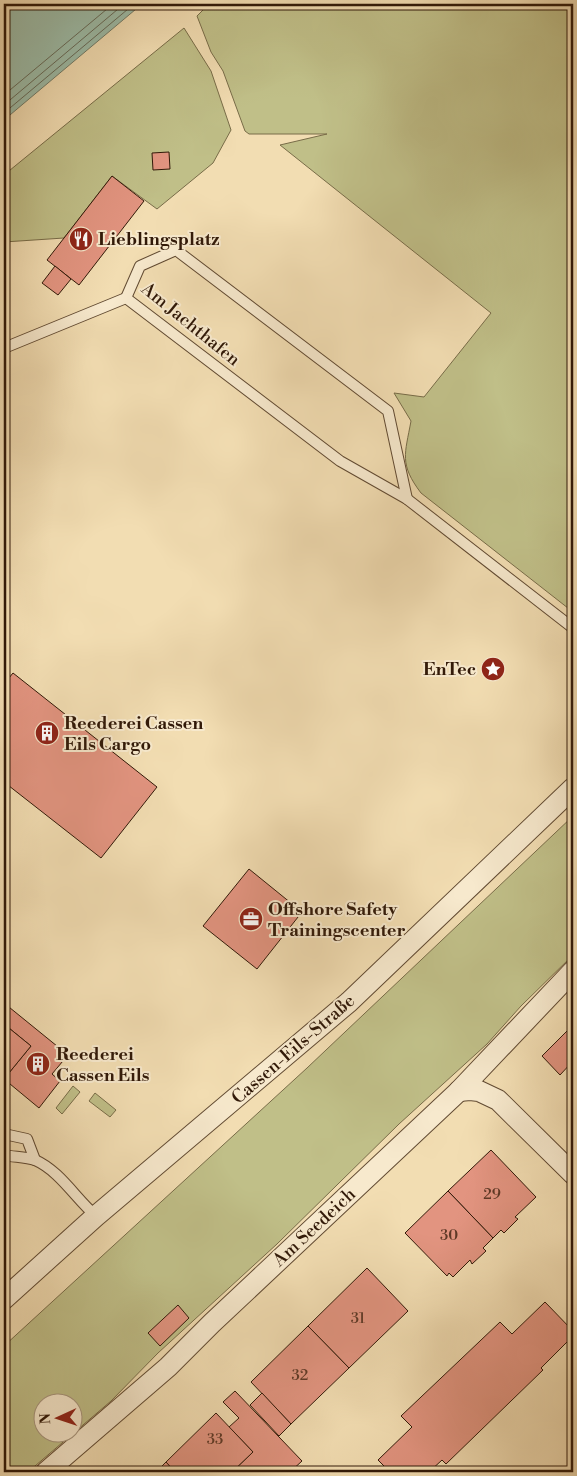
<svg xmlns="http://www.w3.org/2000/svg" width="577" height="1476" viewBox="0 0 577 1476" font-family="'Libre Bodoni',serif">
  <rect width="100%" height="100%" fill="#f2ddb2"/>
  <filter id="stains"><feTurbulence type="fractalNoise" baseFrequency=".004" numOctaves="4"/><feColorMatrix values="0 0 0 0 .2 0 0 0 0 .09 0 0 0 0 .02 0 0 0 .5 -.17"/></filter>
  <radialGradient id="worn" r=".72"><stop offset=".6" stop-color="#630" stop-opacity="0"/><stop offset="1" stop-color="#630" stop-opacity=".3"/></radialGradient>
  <g fill="#c0bf88" stroke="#786c48" fill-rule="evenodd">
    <path d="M209,4H573V612L421,493C399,464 405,454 411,421L394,393L424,397L491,313L280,145L327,134H249L245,131L223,71L211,52L197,16Z"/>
    <path d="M184,28L211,71L231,130L213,163L157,209L112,176L64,238L4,242V175Z"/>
    <path d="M573,816V955L521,1006L487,1044L399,1124L277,1244L158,1353L111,1401L28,1472H4V1346L307,1068ZM42,1404H72V1434H42Z"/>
    <path d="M73,1086L80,1092L62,1114L56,1108Z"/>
    <path d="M95,1093L116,1110L110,1117L89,1101Z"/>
  </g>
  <path fill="#9cbca8" stroke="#717b68" d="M4,4H142L4,120Z"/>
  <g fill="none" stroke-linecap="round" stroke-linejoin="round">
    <g stroke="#666a58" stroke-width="1">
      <path d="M4,95L113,4"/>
      <path d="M4,105L124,4"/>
      <path d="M4,113L134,4"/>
    </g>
  </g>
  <g fill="#e29480" stroke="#311908">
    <path d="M169,152L170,169L153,170L152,153Z"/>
    <path d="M112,176L144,201L79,285L47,260Z"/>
    <path d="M55,266L71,279L58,295L42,283Z"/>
    <path d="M13,673L157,787L101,858L4,782V684Z"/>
    <path d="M249,869L302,912L257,969L203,926Z"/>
    <path d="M4,1003L68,1055L52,1074L60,1081L39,1108L4,1079L31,1046L4,1024Z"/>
    <path d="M4,1024L31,1046L4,1079Z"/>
    <path d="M573,1025V1061L560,1075L542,1056Z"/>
    <path d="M491,1150L536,1197L515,1217L518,1219L504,1233L501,1230L493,1238L448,1191Z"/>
    <path d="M448,1191L493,1238L483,1248L486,1251L472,1264L470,1260L453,1277L449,1273L447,1276L405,1233Z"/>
    <path d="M367,1268L408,1311L349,1368L308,1326Z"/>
    <path d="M545,1302L573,1331V1336L541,1368L543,1370L446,1464L442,1460L429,1472H390L378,1460L412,1427L401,1416L500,1322L512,1334Z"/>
    <path d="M178,1305L189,1318L160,1346L148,1333Z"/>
    <path d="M308,1326L349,1368L291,1424L251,1382Z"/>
    <path d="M235,1391L302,1461L290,1472H232L253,1452L229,1427L239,1418L223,1402Z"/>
    <path d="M262,1393L291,1424L279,1436L250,1405Z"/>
    <path d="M216,1413L253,1452L232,1472H175L166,1462Z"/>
    <path d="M166,1462L175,1472H156Z"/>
  </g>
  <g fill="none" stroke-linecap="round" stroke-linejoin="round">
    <g stroke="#614a32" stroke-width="12">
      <g id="service">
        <path d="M126,298L340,461L407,499L573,628"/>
        <path d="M126,298L140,266L176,250L388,411L407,499"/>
        <path d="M4,348L126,298"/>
        <path d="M4,1134L27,1139L35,1160"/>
        <path d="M4,1155C13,1157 26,1157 35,1160C60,1171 76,1199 96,1216"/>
      </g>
    </g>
    <g stroke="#614a32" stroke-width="22">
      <g id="minor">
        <path d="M459,1091L470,1090L479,1091L498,1100L573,1174"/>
        <path d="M4,1299L96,1216L349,1002L573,788"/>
        <path d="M46,1472L168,1367L212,1323L459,1091L573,971"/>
      </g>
    </g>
    <use href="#service" stroke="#f7e9cd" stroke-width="10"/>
    <use href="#minor" stroke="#f7e9cd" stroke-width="20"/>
  </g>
  <defs>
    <g id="restaurant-disc" transform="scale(1.25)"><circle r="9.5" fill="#8f2418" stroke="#f7e9cd"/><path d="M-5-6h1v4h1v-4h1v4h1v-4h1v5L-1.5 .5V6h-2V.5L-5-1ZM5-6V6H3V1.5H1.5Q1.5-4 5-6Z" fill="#fff"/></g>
    <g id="sight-disc" transform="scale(1.25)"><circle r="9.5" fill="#8f2418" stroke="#f7e9cd"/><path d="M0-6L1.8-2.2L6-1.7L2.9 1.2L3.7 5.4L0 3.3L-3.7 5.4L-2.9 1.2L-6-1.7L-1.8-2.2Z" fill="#fff"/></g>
    <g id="building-disc" transform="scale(1.25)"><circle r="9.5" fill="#8f2418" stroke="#f7e9cd"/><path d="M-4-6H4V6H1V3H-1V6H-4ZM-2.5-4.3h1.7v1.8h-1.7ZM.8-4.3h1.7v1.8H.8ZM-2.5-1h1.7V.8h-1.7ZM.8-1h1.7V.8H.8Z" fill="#fff"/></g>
    <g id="office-disc" transform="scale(1.25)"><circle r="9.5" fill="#8f2418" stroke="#f7e9cd"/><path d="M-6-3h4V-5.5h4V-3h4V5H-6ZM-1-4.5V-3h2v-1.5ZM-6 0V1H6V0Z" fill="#fff"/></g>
  </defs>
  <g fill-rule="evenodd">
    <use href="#restaurant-disc" x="81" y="239"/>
    <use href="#sight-disc" x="493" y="669"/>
    <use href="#building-disc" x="47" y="733"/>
    <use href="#office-disc" x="251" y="919"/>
    <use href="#building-disc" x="38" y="1064"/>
  </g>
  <g text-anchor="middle" stroke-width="4" stroke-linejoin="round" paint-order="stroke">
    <g font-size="15" fill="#5d3826">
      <text x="492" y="1199">29</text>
      <text x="449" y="1240">30</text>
      <text x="358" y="1323">31</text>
      <text x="300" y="1380">32</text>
      <text x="215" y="1444">33</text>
    </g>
    <g font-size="18" font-weight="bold" fill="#311908" stroke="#f7e9cd" text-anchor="start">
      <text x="98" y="245">Lieblingsplatz</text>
      <text x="476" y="675" text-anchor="end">EnTec</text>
      <text x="64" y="729">Reederei Cassen<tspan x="64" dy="21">Eils Cargo</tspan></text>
      <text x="268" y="915">Offshore Safety<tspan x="268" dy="21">Trainingscenter</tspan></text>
      <text x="56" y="1060">Reederei<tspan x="56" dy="21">Cassen Eils</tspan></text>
    </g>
    <g font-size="18" fill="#311908" stroke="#f7e9cd">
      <text transform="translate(191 324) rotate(39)" y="6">Am Jachthafen</text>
      <text transform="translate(293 1049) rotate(-41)" y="6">Cassen-Eils-Straße</text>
      <text transform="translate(314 1227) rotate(-43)" y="6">Am Seedeich</text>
    </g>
  </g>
  <rect width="577" height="1476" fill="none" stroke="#f2ddb2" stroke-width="20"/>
  <rect x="5" y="5" width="567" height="1466" fill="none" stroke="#311908" stroke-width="2.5"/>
  <rect x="10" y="10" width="557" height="1456" fill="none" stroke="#311908"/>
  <g transform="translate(58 1418) rotate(267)"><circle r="24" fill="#f7e9cd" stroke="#a8967e"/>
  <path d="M0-4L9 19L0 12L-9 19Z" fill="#8f2418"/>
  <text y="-8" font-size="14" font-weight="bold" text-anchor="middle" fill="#311908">N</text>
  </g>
  <rect width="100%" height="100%" filter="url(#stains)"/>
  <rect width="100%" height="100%" fill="url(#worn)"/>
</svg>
